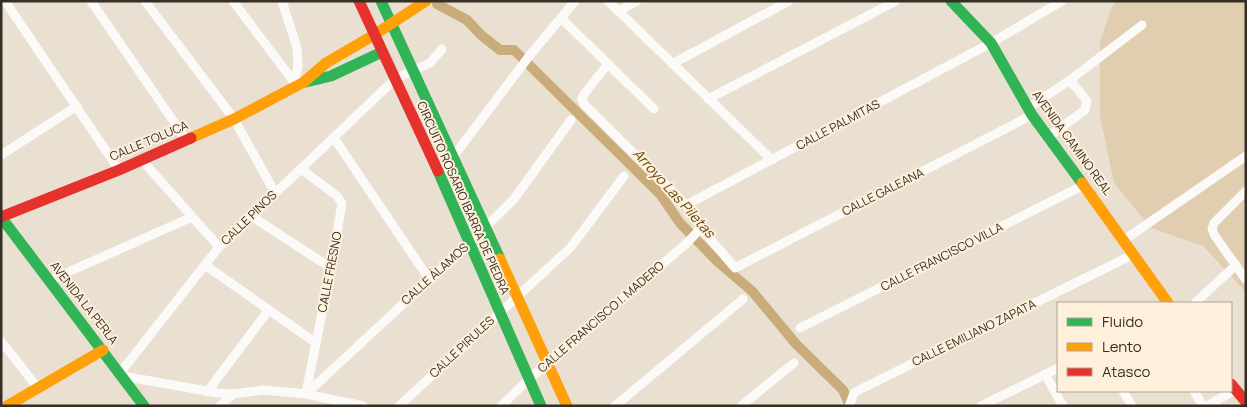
<svg xmlns="http://www.w3.org/2000/svg" width="1247" height="407" viewBox="0 0 1247 407" font-family="Manrope,sans-serif">
  <rect width="100%" height="100%" fill="#e9e0d2"/>
  <path fill="#e1cdaf" d="M1116,1H1246V292L1203,246L1151,228L1114,183L1100,116V42L1111,9Z"/>
  <g fill="none" stroke-linecap="round" stroke-linejoin="round">
    <path stroke="#caac7a" stroke-width="10" d="M437,4L467,20L481,35L500,50H514L660,194L680,223L718,262L752,291L796,344L843,390L850,406"/>
    <g stroke="#fcfaf8" stroke-width="9">
      <path d="M5,1L119,170"/>
      <path d="M91,1L187,141"/>
      <path d="M145,1L234,119L275,193"/>
      <path d="M233,1L297,86"/>
      <path d="M282,1L297,48L298,66L294,82"/>
      <path d="M608,1L772,160"/>
      <path d="M618,11L637,1"/>
      <path d="M561,18L654,109"/>
      <path d="M608,64L584,94L582,99L584,104L686,205L701,228L735,268L1032,115"/>
      <path d="M672,64L789,1"/>
      <path d="M1070,80L1142,25"/>
      <path d="M708,99L896,1"/>
      <path d="M1028,108L1070,80L1087,101L1085,110L1048,137"/>
      <path d="M334,138L429,279"/>
      <path d="M1,155L77,106"/>
      <path d="M142,160L219,247"/>
      <path d="M301,169L337,196L342,203L331,268L306,393"/>
      <path d="M440,174L530,55L575,1"/>
      <path d="M1246,191L1214,223L1212,229L1215,236L1246,280"/>
      <path d="M686,205L991,43L1062,1"/>
      <path d="M251,216L331,268"/>
      <path d="M1124,240L1246,156"/>
      <path d="M205,265L316,343"/>
      <path d="M48,281L192,217"/>
      <path d="M1195,303L1236,265"/>
      <path d="M800,328L1084,185"/>
      <path d="M1,341L37,387"/>
      <path d="M120,373L219,247L395,79L430,63L442,49"/>
      <path d="M1045,374L1063,406"/>
      <path d="M122,376L218,393L233,394L263,390L306,394L363,406"/>
      <path d="M1123,391L1132,406"/>
      <path d="M1194,391L1203,406"/>
      <path d="M207,392L268,311"/>
      <path d="M306,394L469,243L514,199L571,120"/>
      <path d="M220,406L233,394"/>
      <path d="M399,406L571,247L624,176"/>
      <path d="M501,406L529,379L688,242L701,228"/>
      <path d="M615,406L743,299"/>
      <path d="M741,406L794,363"/>
      <path d="M849,406L854,393L859,390L1134,254"/>
      <path d="M981,406L1058,368"/>
      <path d="M1207,406L1235,390"/>
    </g>
    <g stroke="#30b455" stroke-width="11">
      <path d="M381,1L500,259"/>
      <path d="M951,1L991,43L1032,115L1082,183"/>
      <path d="M306,82L331,76L382,52"/>
      <path d="M438,171L541,406"/>
      <path d="M1,217L144,406"/>
    </g>
    <g stroke="#ff9f0a" stroke-width="11">
      <path d="M191,138L234,119L304,82L326,63L374,35L426,1"/>
      <path d="M1082,183L1168,303"/>
      <path d="M500,259L567,406"/>
      <path d="M7,406L103,350"/>
    </g>
    <g stroke="#e5322d" stroke-width="11">
      <path d="M359,1L438,171"/>
      <path d="M1,217L119,170L191,138"/>
      <path d="M1231,384L1246,402"/>
    </g>
  </g>
  <g text-anchor="middle" stroke-width="4" stroke-linejoin="round" paint-order="stroke">
    <g font-size="12" fill="#362f25" stroke="#fef0db">
      <text transform="translate(838 125) rotate(-28)" y="4">CALLE PALMITAS</text>
      <text transform="translate(149 141) rotate(-23)" y="4">CALLE TOLUCA</text>
      <text transform="translate(1072 143) rotate(54)" y="4">AVENIDA CAMINO REAL</text>
      <text transform="translate(883 192) rotate(-27)" y="4">CALLE GALEANA</text>
      <text transform="translate(463 198) rotate(66)" y="4">CIRCUITO ROSARIO IBARRA DE PIEDRA</text>
      <text transform="translate(249 218) rotate(-44)" y="4">CALLE PINOS</text>
      <text transform="translate(942 257) rotate(-27)" y="4">CALLE FRANCISCO VILLA</text>
      <text transform="translate(330 272) rotate(-79)" y="4">CALLE FRESNO</text>
      <text transform="translate(435 274) rotate(-42)" y="4">CALLE ÁLAMOS</text>
      <text transform="translate(84 303) rotate(52)" y="4">AVENIDA LA PERLA</text>
      <text transform="translate(601 317) rotate(-41)" y="4">CALLE FRANCISCO I. MADERO</text>
      <text transform="translate(974 333) rotate(-26)" y="4">CALLE EMILIANO ZAPATA</text>
      <text transform="translate(462 347) rotate(-43)" y="4">CALLE PIRULES</text>
    </g>
    <g font-size="14" font-style="italic" fill="#634714" stroke="#fef0db">
      <text transform="translate(674 193) rotate(48)" y="5">Arroyo Las Piletas</text>
    </g>
  </g>
  <rect width="1247" height="407" fill="none" stroke="#362f25" stroke-width="5"/>
  <rect x="1057" y="302" width="175" height="90" fill="#fef0db" stroke="#aea392"/>
  <rect x="1067" y="318" width="25" height="8" fill="#30b455" stroke="#aea392"/>
  <text x="1102" y="327" font-size="15" fill="#362f25">Fluido</text>
  <rect x="1067" y="343" width="25" height="8" fill="#ff9f0a" stroke="#aea392"/>
  <text x="1102" y="352" font-size="15" fill="#362f25">Lento</text>
  <rect x="1067" y="368" width="25" height="8" fill="#e5322d" stroke="#aea392"/>
  <text x="1102" y="377" font-size="15" fill="#362f25">Atasco</text>
</svg>
